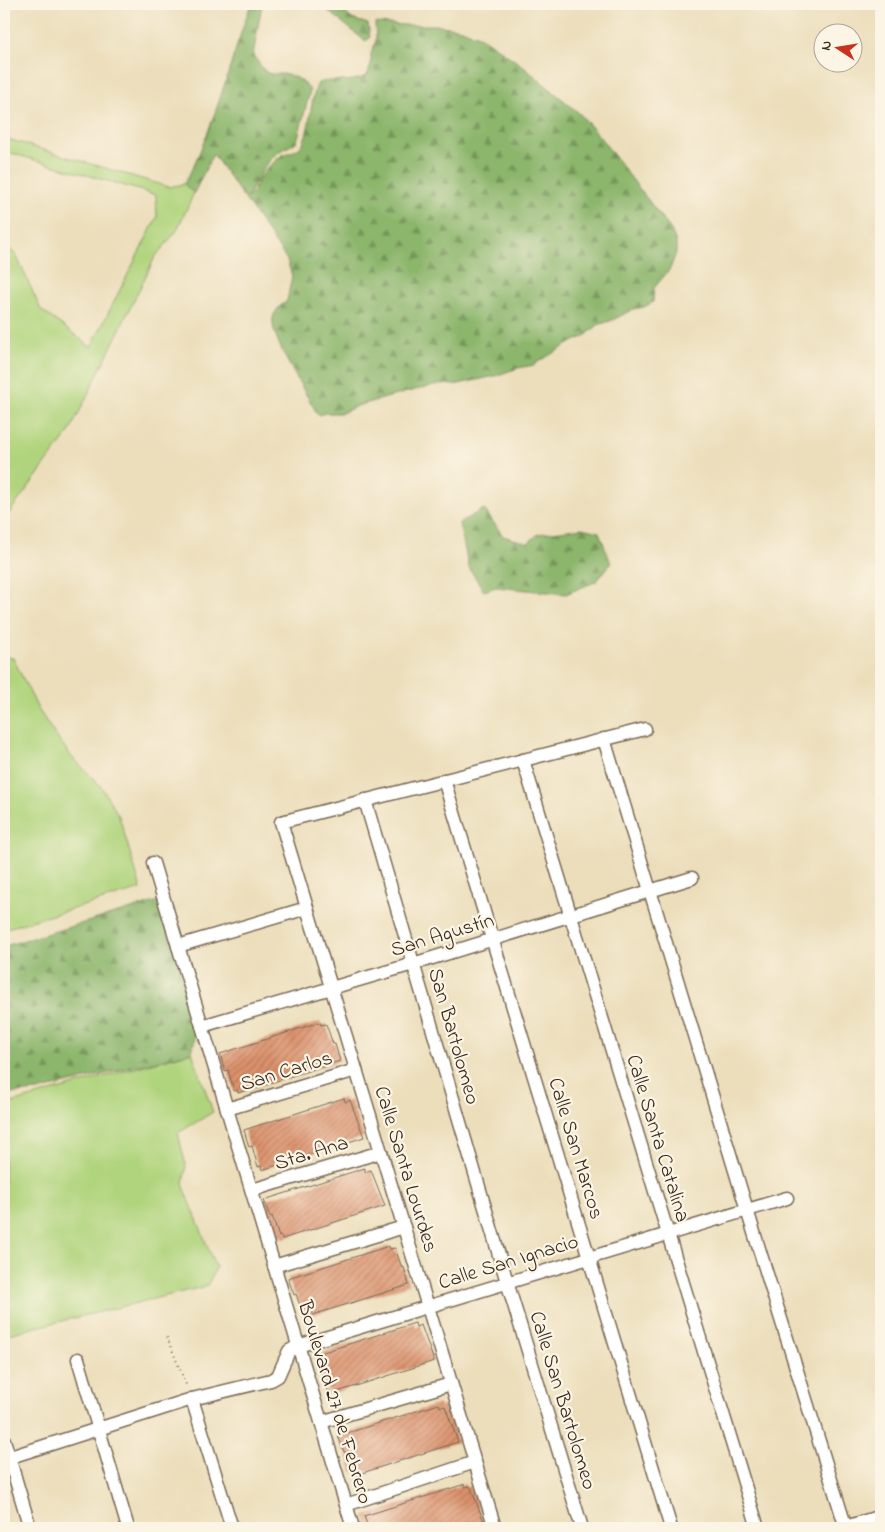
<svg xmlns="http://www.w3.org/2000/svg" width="885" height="1532" viewBox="0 0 885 1532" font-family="'Indie Flower',sans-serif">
  <defs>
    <pattern id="forest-firs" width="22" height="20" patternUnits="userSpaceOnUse" patternTransform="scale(1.25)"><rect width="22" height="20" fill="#8cb66c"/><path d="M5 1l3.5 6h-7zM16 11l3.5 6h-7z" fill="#749458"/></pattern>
    <pattern id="building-hatch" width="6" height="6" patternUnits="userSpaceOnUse" patternTransform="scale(1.25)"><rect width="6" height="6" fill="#dc916c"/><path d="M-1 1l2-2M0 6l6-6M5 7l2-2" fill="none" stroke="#b47758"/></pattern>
  </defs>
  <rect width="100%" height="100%" fill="#fcf5e5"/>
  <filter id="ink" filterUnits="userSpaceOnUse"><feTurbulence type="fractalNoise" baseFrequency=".02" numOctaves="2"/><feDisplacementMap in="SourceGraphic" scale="10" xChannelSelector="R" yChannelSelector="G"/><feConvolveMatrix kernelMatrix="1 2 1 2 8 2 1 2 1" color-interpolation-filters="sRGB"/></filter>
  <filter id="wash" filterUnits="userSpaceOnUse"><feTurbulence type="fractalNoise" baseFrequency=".0096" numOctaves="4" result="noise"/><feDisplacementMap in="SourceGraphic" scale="20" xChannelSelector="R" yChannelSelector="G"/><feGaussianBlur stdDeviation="1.12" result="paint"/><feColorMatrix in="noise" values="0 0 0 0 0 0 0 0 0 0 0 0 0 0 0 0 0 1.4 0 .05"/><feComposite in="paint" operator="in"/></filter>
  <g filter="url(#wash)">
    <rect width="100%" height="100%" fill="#ecdebb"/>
    <g fill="#b0d47d" stroke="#767f4e">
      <path d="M4,138L169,187L184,184L194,193L176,232L155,257L70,431L4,520V243L16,255L41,310L91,347L157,217L156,195L4,151Z"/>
      <path d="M4,657L13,658L38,709L55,735L72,757L100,785L119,816L141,889L4,929Z"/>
      <path d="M192,1052L213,1112L178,1133L186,1166L183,1184L216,1268L207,1286L4,1335V1105Z"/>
    </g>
    <g fill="url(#forest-firs)" stroke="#647045">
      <path d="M251,4H262L253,56C258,61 261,67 265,71C269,75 275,74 281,74C291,74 306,81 310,91L297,141C292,145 286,148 280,151C264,162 258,181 248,196L244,198L213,154L194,193L184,184C215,128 229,64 251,4Z"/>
      <path d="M320,4H335L352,19L368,24L370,38L365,41Z"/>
      <path d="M375,23L404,25H436L462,29L483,38L520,64L579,113L596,132L671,230L676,242V253L670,269L654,288L653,302L644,307L633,309L613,320L598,325L584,337L574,341L541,360L534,365L518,368L495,376L454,385L442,384L411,391L357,406L342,413H326L318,415C308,396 269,337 273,318C275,310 281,305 287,301L292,276L287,260L245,199C254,195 255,185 260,178C265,171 274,161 281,156C288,151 297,154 303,143C312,124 309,102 318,83C336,78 348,84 367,76L371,65V54L376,40Z"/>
      <path d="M484,509L503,536L528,543L538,534L582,528L599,532L611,563L597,581L566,594L496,587L484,591L469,568L459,523Z"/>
      <path d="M159,901L197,1028L192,1052L38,1091L4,1094V946Z"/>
    </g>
    <g id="blocks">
      <g fill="url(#building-hatch)">
        <path d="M320,1022L321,1025L326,1024L333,1044H335L340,1061L238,1093L237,1090L234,1091L228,1070L225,1071L220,1054Z"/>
        <path d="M344,1098L345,1102L350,1100L364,1137L262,1170L261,1166L258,1167L252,1146L249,1147L244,1130Z"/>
        <path d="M365,1168V1172L371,1170L385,1206L282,1239L281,1236L279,1237L272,1216L270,1217L264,1200Z"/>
        <path d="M389,1246L390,1249L395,1248L402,1268L404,1267L409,1285L306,1317L305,1314H303L296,1294L294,1295L288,1278Z"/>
        <path d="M415,1323L416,1327L421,1325L434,1361L331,1394L330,1390L328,1391L314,1355Z"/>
        <path d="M439,1404L440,1407L445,1406L458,1442L356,1475L355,1471L352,1472L346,1452H344L338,1436Z"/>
        <path d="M465,1484V1487L470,1486L484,1522L461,1528H368L364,1516Z"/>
      </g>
    </g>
  </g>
  <g filter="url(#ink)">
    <use href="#blocks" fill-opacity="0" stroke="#796955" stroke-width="1"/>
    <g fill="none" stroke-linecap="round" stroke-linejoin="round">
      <g stroke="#796955" stroke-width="15">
        <g id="minor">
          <path d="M604,739L747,1210L846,1528"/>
          <path d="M523,760L758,1528"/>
          <path d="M444,780L671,1528"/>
          <path d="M365,800L507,1282L582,1528"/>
          <path d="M153,863L353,1528"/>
          <path d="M178,946L307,908"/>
          <path d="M202,1026L413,964L692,878"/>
          <path d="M227,1109L356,1070"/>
          <path d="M252,1190L381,1152"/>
          <path d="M274,1266L404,1227"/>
          <path d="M78,1359L128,1528"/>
          <path d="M192,1399L232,1528"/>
          <path d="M321,1422L451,1384"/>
          <path d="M4,1440L30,1528"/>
          <path d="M4,1459L192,1399L271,1380L278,1376L289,1351L298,1346L787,1198"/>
          <path d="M346,1505L475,1462"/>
          <path d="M495,1528L281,822L645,729"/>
          <path d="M843,1528L881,1516"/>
        </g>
      </g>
      <path stroke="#796955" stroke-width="2" stroke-dasharray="1 4" stroke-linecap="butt" d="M167,1337L187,1387"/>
      <use href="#minor" stroke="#fff" stroke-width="12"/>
    </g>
  </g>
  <g text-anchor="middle" stroke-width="4.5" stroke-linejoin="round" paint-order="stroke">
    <g font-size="21" fill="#3b2a1e" stroke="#fcf5e5">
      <text transform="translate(442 934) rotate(-17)" y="7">San Agustín</text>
      <text transform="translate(455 1036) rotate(74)" y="7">San Bartolomeo</text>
      <text transform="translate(286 1070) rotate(-17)" y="7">San Carlos</text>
      <text transform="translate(659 1138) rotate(73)" y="7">Calle Santa Catalina</text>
      <text transform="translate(577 1148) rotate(73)" y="7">Calle San Marcos</text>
      <text transform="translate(311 1152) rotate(-17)" y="7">Sta. Ana</text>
      <text transform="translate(407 1169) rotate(73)" y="7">Calle Santa Lourdes</text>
      <text transform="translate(508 1261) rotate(-17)" y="7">Calle San Ignacio</text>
      <text transform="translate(564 1400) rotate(73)" y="7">Calle San Bartolomeo</text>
      <text transform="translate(336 1402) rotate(73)" y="7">Boulevard 27 de Febrero</text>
    </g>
  </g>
  <rect width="885" height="1532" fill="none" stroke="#fcf5e5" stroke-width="20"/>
  <g transform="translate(838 48) rotate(282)"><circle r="24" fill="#fcf5e5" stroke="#afa495"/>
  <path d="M0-4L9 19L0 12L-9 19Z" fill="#c8321e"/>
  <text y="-8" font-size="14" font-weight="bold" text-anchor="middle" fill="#3b2a1e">N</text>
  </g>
</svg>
